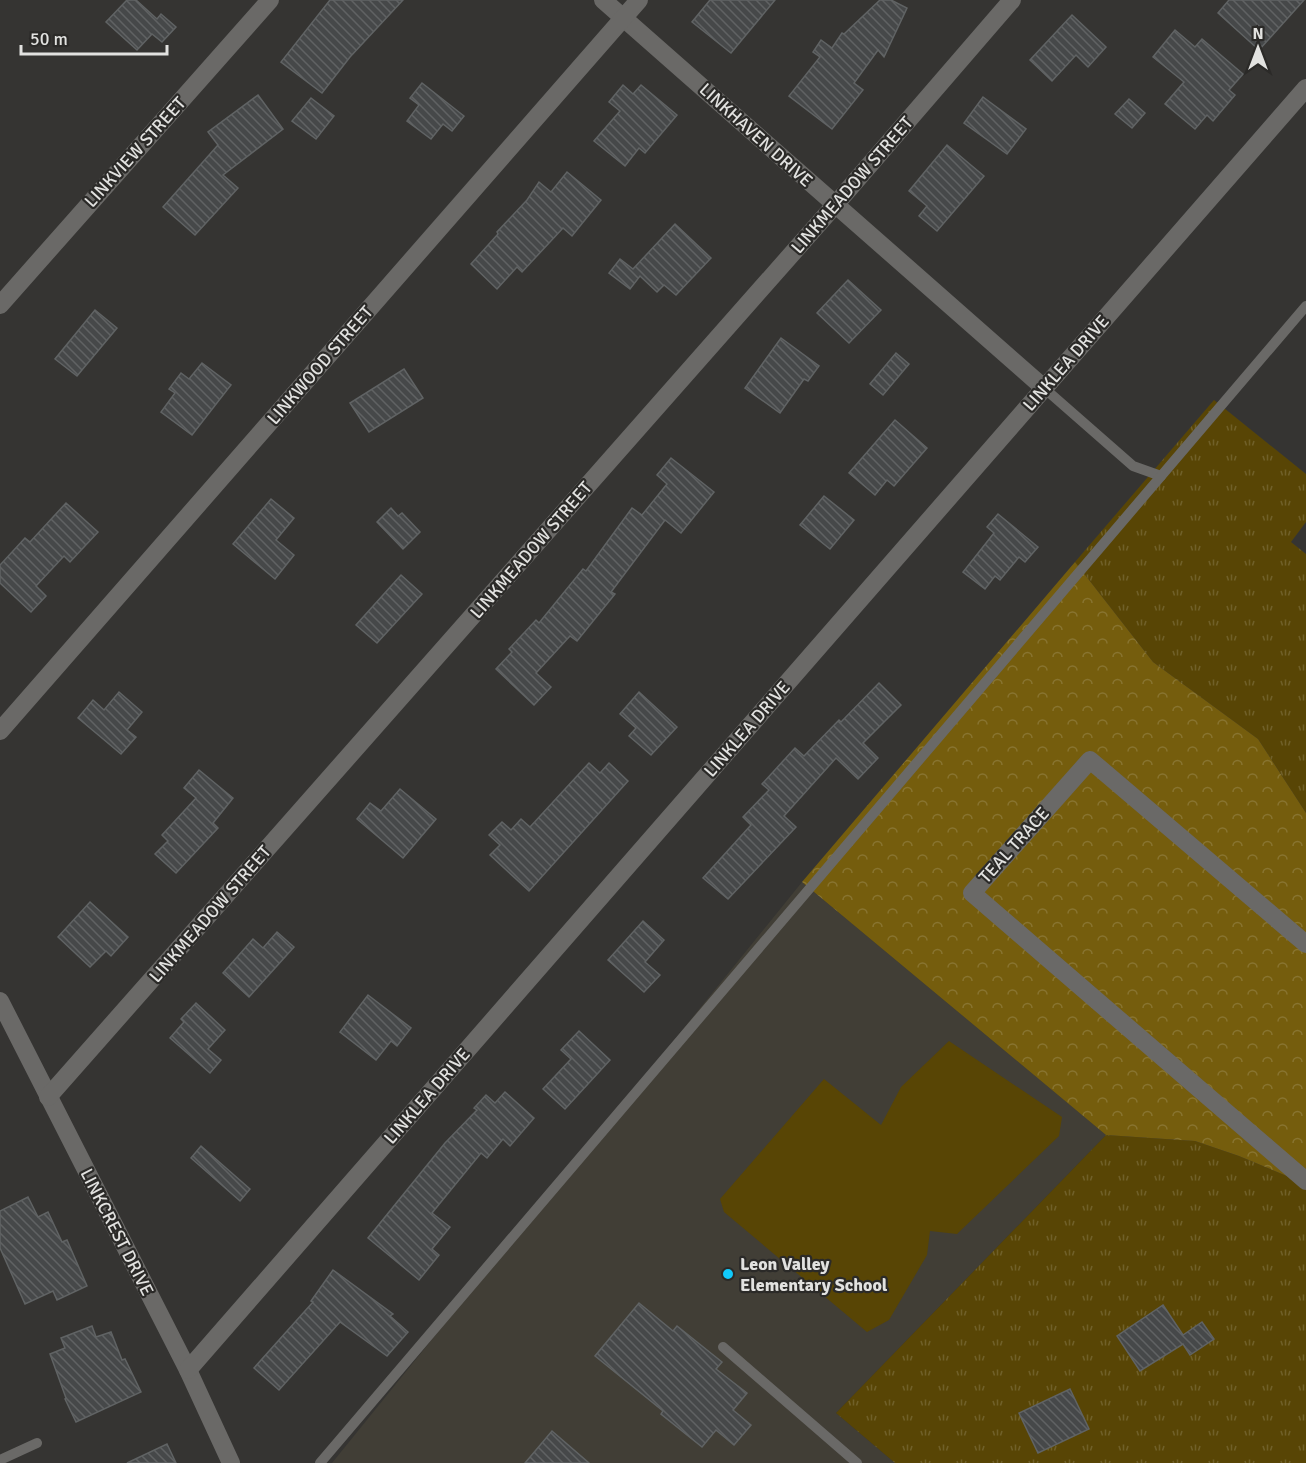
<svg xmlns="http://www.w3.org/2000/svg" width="1306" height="1463" viewBox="0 0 1306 1463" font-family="Signika,sans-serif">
  <defs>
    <pattern id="grass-tufts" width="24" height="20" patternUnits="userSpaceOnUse" patternTransform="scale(1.5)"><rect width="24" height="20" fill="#584505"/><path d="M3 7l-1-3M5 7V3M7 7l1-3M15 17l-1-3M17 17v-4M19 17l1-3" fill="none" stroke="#706029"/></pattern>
    <pattern id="forest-crowns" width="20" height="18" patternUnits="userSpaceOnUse" patternTransform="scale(1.5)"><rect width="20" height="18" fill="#755d0d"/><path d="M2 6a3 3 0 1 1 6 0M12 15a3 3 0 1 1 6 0" fill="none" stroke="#887430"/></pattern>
    <pattern id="building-back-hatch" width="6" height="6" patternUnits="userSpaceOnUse" patternTransform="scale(1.5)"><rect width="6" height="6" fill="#464849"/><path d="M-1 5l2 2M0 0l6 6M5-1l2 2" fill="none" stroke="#606263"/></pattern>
  </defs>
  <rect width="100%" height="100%" fill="#353432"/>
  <path fill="#413e36" d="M802,882L1106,1135L836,1413L895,1463H332Z"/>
  <g fill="url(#grass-tufts)">
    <path d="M1214,400L1306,474V522L1291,542L1306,554V813L1258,739L1153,662L1075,562Z"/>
    <path d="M1106,1135L1195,1141L1239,1156L1306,1184V1463H895L836,1413Z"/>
  </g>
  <path fill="url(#forest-crowns)" d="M1075,562L1153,662L1258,739L1306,813V1184L1239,1156L1195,1141L1106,1135L802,882Z"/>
  <path fill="#584505" d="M949,1041L1062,1117L1059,1136L957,1234L930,1231L927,1255L889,1320L867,1332L724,1212L720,1199L824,1079L881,1125L901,1087Z"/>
  <g fill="url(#building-back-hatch)" stroke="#606364" stroke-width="1.5">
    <path d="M127,0H136L157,19L161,14L176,27L162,42L152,34L137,50L106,22Z"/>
    <path d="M330,0H403L350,57L322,93L281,62Z"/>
    <path d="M710,0H775L731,53L692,22Z"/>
    <path d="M880,0H891L907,8L884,57L878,50L854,83L863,90L832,129L789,96L820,57L813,52L821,40L832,48L842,33L844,34Z"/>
    <path d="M1229,0H1304L1259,50L1218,13Z"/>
    <path d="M1072,15L1106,47L1088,67L1076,55L1052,81L1030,60Z"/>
    <path d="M1175,30L1195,47L1202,39L1243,74L1229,90L1235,95L1213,121L1207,115L1195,129L1165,104L1184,82L1153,57Z"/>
    <path d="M422,83L464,116L452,131L443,124L431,139L407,121L419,105L410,98Z"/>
    <path d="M623,85L633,94L641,85L677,115L645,153L639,148L625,166L594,141L620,111L609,102Z"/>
    <path d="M258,95L283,129L223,175L238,188L195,235L163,207L218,145L208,132Z"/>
    <path d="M983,97L1026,129L1007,154L964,123Z"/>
    <path d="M311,98L334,116L316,139L292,121Z"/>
    <path d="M1129,99L1145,113L1132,128L1115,114Z"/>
    <path d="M947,145L984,176L937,231L919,216L927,206L909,191Z"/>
    <path d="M567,172L601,200L572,236L563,228L522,272L517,267L497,289L471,264L498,234L497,232L527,200L539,182L551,192Z"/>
    <path d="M675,224L711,258L676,295L664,285L657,292L640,276L630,289L609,273L620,259L633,269Z"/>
    <path d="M848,280L881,310L849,343L817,313Z"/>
    <path d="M95,310L117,328L77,376L55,359Z"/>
    <path d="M781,338L819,366L808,381L804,379L780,413L745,388Z"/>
    <path d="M896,353L909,364L883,395L870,384Z"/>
    <path d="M202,363L231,385L192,435L161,412L175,393L169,389L181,373L189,379Z"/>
    <path d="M404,369L423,398L369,432L350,403Z"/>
    <path d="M895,420L927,448L894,486L887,480L875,495L849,473Z"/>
    <path d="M671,458L714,492L681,533L665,520L611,592L615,594L577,641L570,636L536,673L551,687L534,705L496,669L512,652L509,649L536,620L539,623L583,569L586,571L632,508L642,515L667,484L657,475Z"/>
    <path d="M824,496L854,520L830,549L800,525Z"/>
    <path d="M271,499L294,518L276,540L294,555L275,579L233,544Z"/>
    <path d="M66,503L98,532L70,562L64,556L36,586L46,596L31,612L0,583V565L25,538L30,542Z"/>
    <path d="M391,508L398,516L402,513L420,532L403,549L377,522Z"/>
    <path d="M998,514L1038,547L1025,562L1019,557L1000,580L995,576L985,589L963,572L994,533L987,527Z"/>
    <path d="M401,575L422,594L377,643L356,625Z"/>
    <path d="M879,683L901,705L863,743L878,758L858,779L836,758L784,816L796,827L728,899L703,878L751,825L743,817L769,790L762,784L795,748L804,756L839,720L841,722Z"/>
    <path d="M119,692L142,712L127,730L136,737L121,754L78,718L93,700L104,710Z"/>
    <path d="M639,692L677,727L651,755L629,736L636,728L620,714Z"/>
    <path d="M589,763L600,773L609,763L628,781L529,891L490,855L500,845L489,835L502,822L511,830L521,819L530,827Z"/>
    <path d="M199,770L233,798L213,823L218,828L176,873L155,854L168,841L162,835L196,798L184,788Z"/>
    <path d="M400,789L436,819L403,858L357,819L370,803L381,811Z"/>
    <path d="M90,902L128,937L111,956L106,951L90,967L58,937Z"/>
    <path d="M643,921L664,940L645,962L660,975L644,992L608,960Z"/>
    <path d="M277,932L294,947L249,997L223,973L253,939L263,948Z"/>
    <path d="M368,995L411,1028L397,1046L391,1041L376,1060L340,1032Z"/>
    <path d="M196,1003L225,1030L208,1049L221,1060L210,1073L170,1038L184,1022L181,1019Z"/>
    <path d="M579,1031L610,1060L565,1109L543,1089L571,1059L561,1050Z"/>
    <path d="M505,1092L534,1118L510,1146L503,1139L487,1158L481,1153L432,1213L450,1227L432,1249L439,1255L419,1280L368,1238L445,1143L477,1110L474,1108L486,1095L495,1103Z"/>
    <path d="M201,1146L250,1189L240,1201L191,1158Z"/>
    <path d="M28,1197L38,1217L48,1212L62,1242L67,1240L87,1286L57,1300L53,1291L25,1304L0,1248V1211Z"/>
    <path d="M333,1270L393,1314L390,1316L408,1332L387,1356L340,1322L279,1390L254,1368L313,1302L311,1301Z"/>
    <path d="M639,1303L673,1331L677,1326L722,1362L716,1369L747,1393L733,1410L751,1425L734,1445L716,1430L702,1447L661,1414L663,1411L595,1356Z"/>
    <path d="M1163,1305L1183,1335L1202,1322L1214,1339L1190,1355L1183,1344L1140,1371L1117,1336Z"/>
    <path d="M92,1326L96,1337L111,1332L122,1360L125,1359L141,1392L76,1422L65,1399L66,1398L50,1354L65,1348L61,1338Z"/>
    <path d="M1070,1389L1089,1429L1038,1453L1019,1413Z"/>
    <path d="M552,1431L589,1463H525Z"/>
    <path d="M167,1444L176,1463H127Z"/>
  </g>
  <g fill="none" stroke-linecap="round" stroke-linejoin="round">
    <g stroke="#6a6967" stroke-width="10">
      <path d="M1044,388L1133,466L1161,476"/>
      <path d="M723,1347L857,1463"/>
      <path d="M0,1460L37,1443"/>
      <path d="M320,1463L1306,306"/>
    </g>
    <g stroke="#6a6967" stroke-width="18">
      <path d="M603,0L1044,388"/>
      <path d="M0,305L270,0"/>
      <path d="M0,731L639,0"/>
      <path d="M1306,944L1090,760L972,893L1306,1181"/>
      <path d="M0,1001L188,1370L231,1463"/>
      <path d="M48,1097L835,205L1012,0"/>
      <path d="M188,1370L1306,88"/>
    </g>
  </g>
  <circle fill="#11cafb" stroke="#2b2a28" stroke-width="2" cx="728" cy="1274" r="6"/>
  <g text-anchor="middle" stroke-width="4.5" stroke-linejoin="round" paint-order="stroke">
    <g font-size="18" fill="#e2e2e0" stroke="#2b2a28">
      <text transform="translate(756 135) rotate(42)" y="6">LINKHAVEN DRIVE</text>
      <text transform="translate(135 152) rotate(-48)" y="6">LINKVIEW STREET</text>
      <text transform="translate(852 185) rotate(-49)" y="6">LINKMEADOW STREET</text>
      <text transform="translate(1066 363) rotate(-49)" y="6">LINKLEA DRIVE</text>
      <text transform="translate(320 365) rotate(-49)" y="6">LINKWOOD STREET</text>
      <text transform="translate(531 550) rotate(-49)" y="6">LINKMEADOW STREET</text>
      <text transform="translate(747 729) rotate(-49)" y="6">LINKLEA DRIVE</text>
      <text transform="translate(1014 845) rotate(-48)" y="6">TEAL TRACE</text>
      <text transform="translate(210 914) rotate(-49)" y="6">LINKMEADOW STREET</text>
      <text transform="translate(427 1096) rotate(-49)" y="6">LINKLEA DRIVE</text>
      <text transform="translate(117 1232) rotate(63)" y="6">LINKCREST DRIVE</text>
    </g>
    <g font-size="18" font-weight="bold" fill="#e2e2e0" stroke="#2b2a28" text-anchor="start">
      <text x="740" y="1270">Leon Valley<tspan x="740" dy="21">Elementary School</tspan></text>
    </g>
  </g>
  <g transform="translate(1258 48)" stroke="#2b2a28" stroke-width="4.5" paint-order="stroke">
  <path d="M0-4.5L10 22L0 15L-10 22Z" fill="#e2e2e0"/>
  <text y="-9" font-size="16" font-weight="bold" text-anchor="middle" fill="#e2e2e0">N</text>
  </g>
  <path d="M21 45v9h146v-9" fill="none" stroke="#e2e2e0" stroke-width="3"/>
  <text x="30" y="45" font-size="18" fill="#e2e2e0" stroke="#2b2a28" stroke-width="4.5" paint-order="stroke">50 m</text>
</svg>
